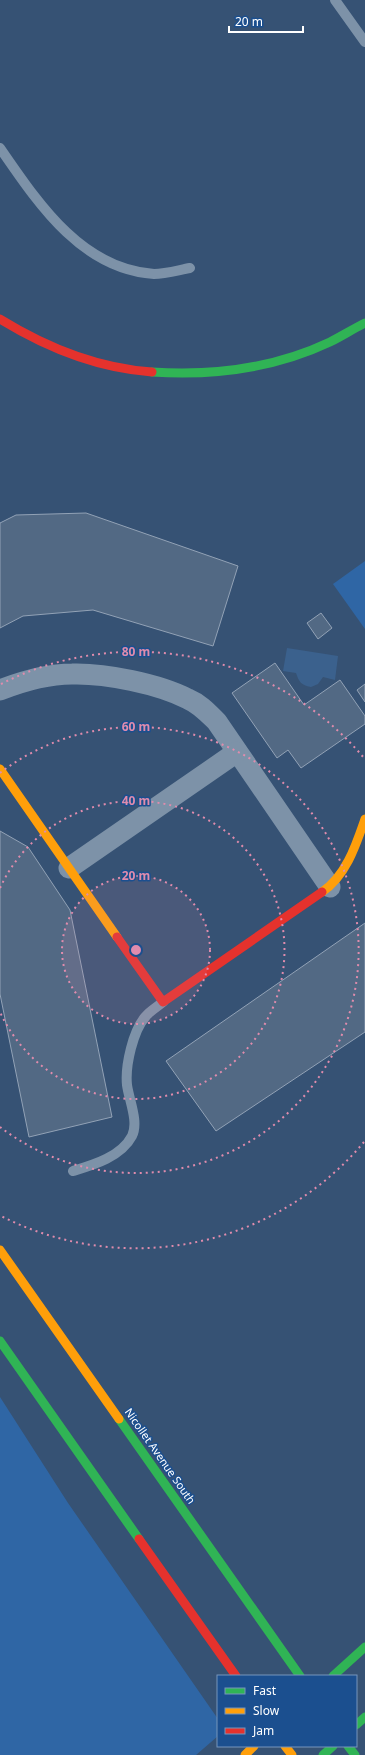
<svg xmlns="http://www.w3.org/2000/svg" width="365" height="1755" viewBox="0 0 365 1755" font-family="'Noto Sans',sans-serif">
  <rect width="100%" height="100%" fill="#365274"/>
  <g fill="#2f66a5">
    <path d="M365,561V629L333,584Z"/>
    <path d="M0,1397L68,1503L218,1719V1736L196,1755H0Z"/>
  </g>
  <path fill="#3b618d" d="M287,648L338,656L335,680L323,677L318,684L311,687C301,685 299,682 296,673L283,671Z"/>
  <g fill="#526984" stroke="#92a2b6">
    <path d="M86,513L238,566L213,646L93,610L23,616L0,628V523L16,515Z"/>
    <path d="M321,613L332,628L318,639L307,623Z"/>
    <path d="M275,663L304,705L340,680L365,716V724L301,768L288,750L277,758L232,693Z"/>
    <path d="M365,684V702L357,690Z"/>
    <path d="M0,831L28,847L70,910L112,1117L29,1137L0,994Z"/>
    <path d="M365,923V1032L216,1131L166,1061Z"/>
  </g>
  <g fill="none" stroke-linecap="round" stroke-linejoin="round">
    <g stroke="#7d92a8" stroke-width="10">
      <path d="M335,0L365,42"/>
      <path d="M0,148C38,203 81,269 154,274C165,274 179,270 190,268"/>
      <path d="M73,1171C93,1165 121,1157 132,1136C139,1122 129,1100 127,1085C125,1066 133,1030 146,1016C150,1011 157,1007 163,1002"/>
    </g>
    <g stroke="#7d92a8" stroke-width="21">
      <path d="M0,690C23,681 47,674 72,674C105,673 159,684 188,699C200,704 208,713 217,722L330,887"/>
      <path d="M69,868L237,752"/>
    </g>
    <g stroke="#30b455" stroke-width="9">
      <path d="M152,372C213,376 275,368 330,342C342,336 353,329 365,323"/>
      <path d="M0,1341L139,1539"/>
      <path d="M119,1419L300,1676"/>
      <path d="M333,1676L365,1647"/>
      <path d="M356,1725L365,1717"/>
      <path d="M348,1746L355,1755"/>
      <path d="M323,1755L333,1746"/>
    </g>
    <g stroke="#ff9f0a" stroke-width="9">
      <path d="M0,769L117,937"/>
      <path d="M322,892C346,876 356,845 365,819"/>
      <path d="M0,1250L119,1419"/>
      <path d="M285,1746L292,1755"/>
      <path d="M245,1755L254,1746"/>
    </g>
    <g stroke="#e5322d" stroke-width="9">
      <path d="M0,319C47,348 97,368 152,372"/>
      <path d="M117,937L163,1002L322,892"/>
      <path d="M139,1539L236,1676"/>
    </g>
  </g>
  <circle cx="136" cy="950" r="74" fill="#e08cad" fill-opacity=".12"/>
  <g fill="none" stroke="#e08cad" stroke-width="2" stroke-dasharray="2 4">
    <circle cx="136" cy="950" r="74"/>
    <path d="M0 888A149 149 0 1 1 0 1012"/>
    <path d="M0 773A223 223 0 1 1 0 1127"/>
    <path d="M364 1142A298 298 0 0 1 1 1216M1 684A298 298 0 0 1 364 758"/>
  </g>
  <g text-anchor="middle" stroke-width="3" stroke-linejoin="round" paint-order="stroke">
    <g font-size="11" fill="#fff" stroke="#1b4f8f">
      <text transform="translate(160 1456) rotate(55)" y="4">Nicollet Avenue South</text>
    </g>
  </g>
  <circle cx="136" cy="950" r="6" fill="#e08cad" stroke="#1b4f8f" stroke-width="2"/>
  <g font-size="12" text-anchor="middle" font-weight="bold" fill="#e08cad" stroke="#1b4f8f" stroke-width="3" stroke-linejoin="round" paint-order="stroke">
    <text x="136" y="656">80 m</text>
    <text x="136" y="731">60 m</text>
    <text x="136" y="805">40 m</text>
    <text x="136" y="880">20 m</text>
  </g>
  <rect x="217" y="1675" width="140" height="72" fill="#1b4f8f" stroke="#7695bc"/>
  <rect x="225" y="1688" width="20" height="6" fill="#30b455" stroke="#7695bc"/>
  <text x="253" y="1695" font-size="12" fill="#ffffff">Fast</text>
  <rect x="225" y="1708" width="20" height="6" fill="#ff9f0a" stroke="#7695bc"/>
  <text x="253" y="1715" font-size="12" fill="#ffffff">Slow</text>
  <rect x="225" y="1728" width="20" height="6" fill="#e5322d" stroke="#7695bc"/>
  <text x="253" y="1735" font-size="12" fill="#ffffff">Jam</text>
  <path d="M229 26v6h74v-6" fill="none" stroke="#ffffff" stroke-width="2"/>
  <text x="235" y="26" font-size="12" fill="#ffffff" stroke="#1b4f8f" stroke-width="3" paint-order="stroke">20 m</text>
</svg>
